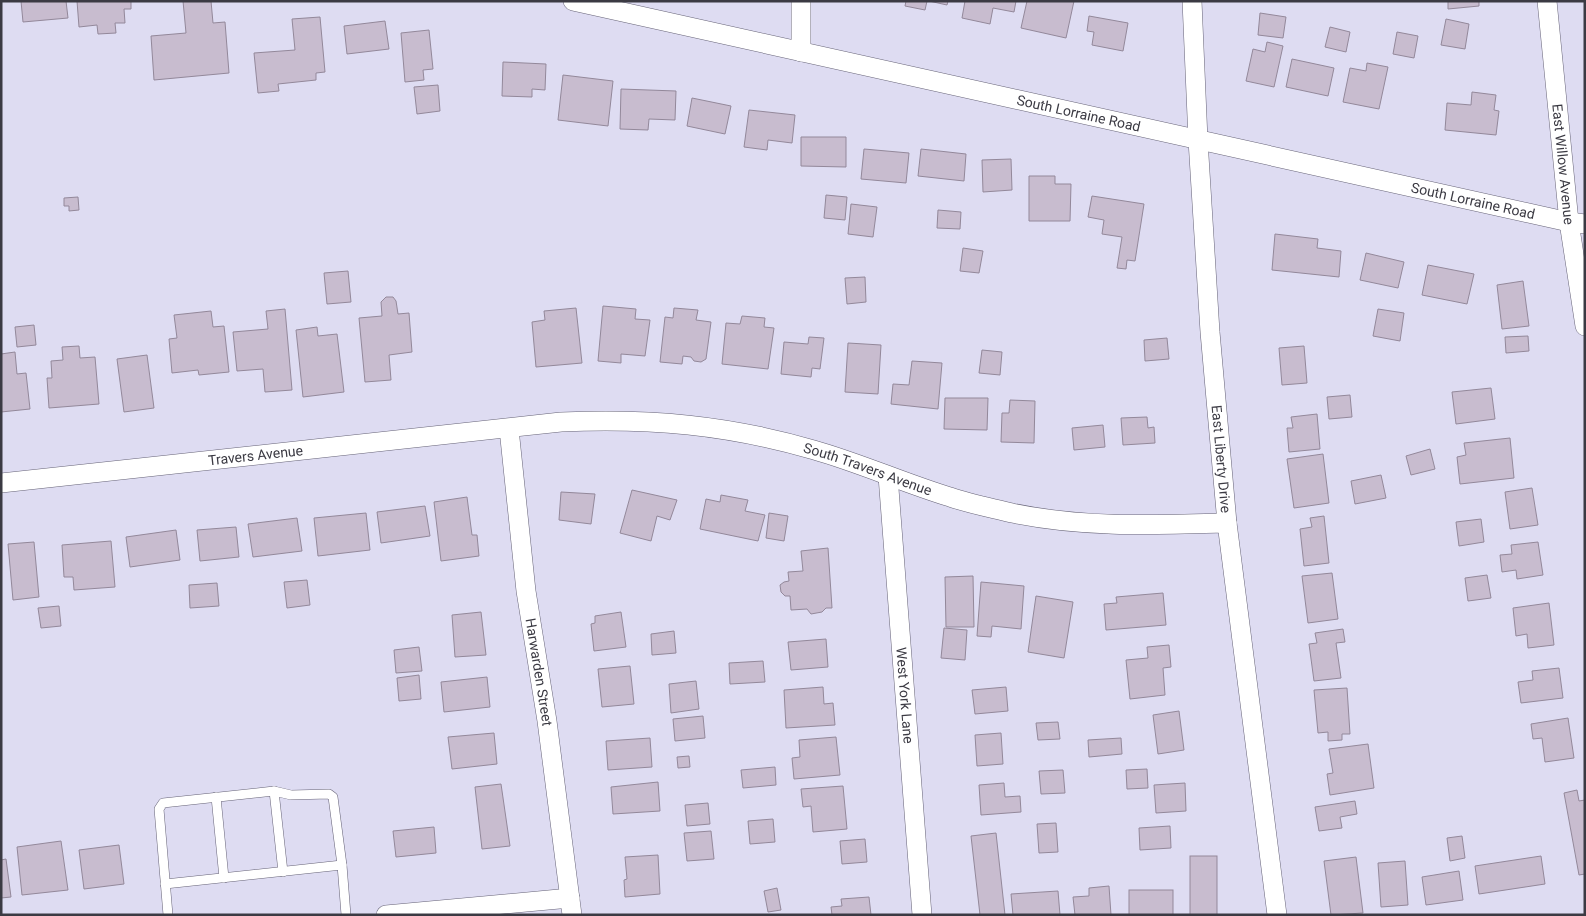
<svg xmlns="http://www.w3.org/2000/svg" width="1586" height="916" viewBox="0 0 1586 916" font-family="Roboto,sans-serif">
  <rect width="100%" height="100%" fill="#dedcf2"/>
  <g fill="#c8bccf" stroke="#93889a">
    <path d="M21,1H66L68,18L23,22Z"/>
    <path d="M77,1H131V9H124L125,23H115L116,33L98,34L97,25L79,27Z"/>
    <path d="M183,1H211L213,23L225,22L229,73L154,80L151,36L186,33Z"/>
    <path d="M906,1H927L925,10L905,6Z"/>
    <path d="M929,1H948L947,5Z"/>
    <path d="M965,1H1016L1014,12L993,8L990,24L962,18Z"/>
    <path d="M1027,1H1074L1066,38L1021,28Z"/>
    <path d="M1448,1H1479V6L1448,9Z"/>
    <path d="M1260,13L1286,17L1283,38L1258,35Z"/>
    <path d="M1089,16L1128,23L1123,51L1092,45L1094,32L1087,31Z"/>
    <path d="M320,17L325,72L316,73V80L278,84L279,91L258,93L254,53L295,50L292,19Z"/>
    <path d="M1446,19L1469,24L1465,49L1441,45Z"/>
    <path d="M385,21L389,49L347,54L344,26Z"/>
    <path d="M1330,27L1350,32L1346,52L1325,47Z"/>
    <path d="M429,30L433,69L423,70L424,80L405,82L401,33Z"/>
    <path d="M1397,32L1418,36L1414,58L1393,54Z"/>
    <path d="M1267,42L1283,46L1274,87L1246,81L1253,49L1265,52Z"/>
    <path d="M1292,59L1334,68L1328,96L1286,87Z"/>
    <path d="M503,62L546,64L545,90L532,89V97L502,96Z"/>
    <path d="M1367,63L1388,67L1379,109L1343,102L1350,68L1366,71Z"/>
    <path d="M563,75L613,81L608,126L558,120Z"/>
    <path d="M438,85L440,111L417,114L414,87Z"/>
    <path d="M621,89L676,91L675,120L649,119L648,130L620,129Z"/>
    <path d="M1472,92L1496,95L1494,110L1499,111L1496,135L1445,130L1447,103L1471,105Z"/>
    <path d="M692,98L731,106L725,134L687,126Z"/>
    <path d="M749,110L795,115L792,143L768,140L767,150L744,147Z"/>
    <path d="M801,137H846V167L801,166Z"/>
    <path d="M864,149L909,153L906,183L861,179Z"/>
    <path d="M921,149L966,154L964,181L918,176Z"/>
    <path d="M1011,159L1012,190L983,192L982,160Z"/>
    <path d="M1029,176H1055V184H1071L1070,221H1029Z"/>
    <path d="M826,195L847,197L845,220L824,218Z"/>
    <path d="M1092,196L1144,204L1135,261L1127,260L1126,269L1117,268L1122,237L1102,234L1104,220L1088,217Z"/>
    <path d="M78,197L79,210L69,211V206H64V198Z"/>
    <path d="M851,204L877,207L873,237L848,234Z"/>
    <path d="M938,210L961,212L960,229L937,228Z"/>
    <path d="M1275,234L1318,239L1317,248L1341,251L1339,277L1272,270Z"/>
    <path d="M963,248L983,251L979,273L960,271Z"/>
    <path d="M1366,253L1404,262L1398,288L1360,280Z"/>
    <path d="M1428,265L1474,274L1467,304L1422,295Z"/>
    <path d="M348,271L351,302L327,304L324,273Z"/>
    <path d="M865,277L866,302L847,304L845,278Z"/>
    <path d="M1523,281L1529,326L1502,329L1497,285Z"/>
    <path d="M386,297H393L396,301L398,314L409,313L412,352L389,355L391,380L365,382L359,318L382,316L381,302Z"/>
    <path d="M603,306L636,309L635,319L650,320L645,356L621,354V363L598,361Z"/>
    <path d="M576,308L582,363L536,367L532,322L545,320L544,311Z"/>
    <path d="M674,308L698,310L696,320L711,322L706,359L701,362L694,361L691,357L683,356L682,364L660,362L665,317L673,318Z"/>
    <path d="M285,309L292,390L265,392L263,369L237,371L233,332L268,329L266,311Z"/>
    <path d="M1378,309L1404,313L1400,341L1373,336Z"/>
    <path d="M211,311L213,327L224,326L229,372L199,375L198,370L172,373L169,339L177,338L174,315Z"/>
    <path d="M742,316L765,318L764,327L774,328L768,369L722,364L726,323L740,324Z"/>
    <path d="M34,325L36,345L17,347L15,327Z"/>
    <path d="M317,327L318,336L337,334L344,392L303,397L296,330Z"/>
    <path d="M1528,336L1529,351L1506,353L1505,337Z"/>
    <path d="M809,337L824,338L820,369L812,368L811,377L781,374L784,342L808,344Z"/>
    <path d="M1167,338L1169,359L1145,361L1144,340Z"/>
    <path d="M848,343L881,345L878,394L845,392Z"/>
    <path d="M79,346L80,358L95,357L99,404L49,408L47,378H52L51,361L63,360L62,347Z"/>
    <path d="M1304,346L1307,383L1282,385L1279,348Z"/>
    <path d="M982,350L1002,352L1000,375L979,373Z"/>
    <path d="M15,352L17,374L26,373L30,409L1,412V354Z"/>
    <path d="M147,355L154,408L124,412L117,359Z"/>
    <path d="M912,361L942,363L938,409L891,404L893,384L909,385Z"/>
    <path d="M1491,388L1495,419L1456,424L1452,392Z"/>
    <path d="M1350,395L1352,417L1329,419L1327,397Z"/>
    <path d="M945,398H988L987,430L944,429Z"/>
    <path d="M1010,400L1035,401L1034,443L1001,442L1002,413H1009Z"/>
    <path d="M1317,414L1320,449L1289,452L1287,428H1293L1291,417Z"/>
    <path d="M1147,417L1148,428L1154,427L1155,443L1123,445L1121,418Z"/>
    <path d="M1103,425L1105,447L1074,450L1072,428Z"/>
    <path d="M1510,438L1514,478L1460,484L1457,457L1466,455L1464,443Z"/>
    <path d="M1430,449L1435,469L1411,475L1406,456Z"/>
    <path d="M1323,454L1329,503L1294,508L1287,459Z"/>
    <path d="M1381,475L1386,498L1355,504L1351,481Z"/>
    <path d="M1532,488L1538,525L1510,529L1505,492Z"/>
    <path d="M632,490L677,500L670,520L657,516L651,541L620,533Z"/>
    <path d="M561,492L595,494L591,524L559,520Z"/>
    <path d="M721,495L748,500L745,511L765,515L758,541L700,529L706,499L720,502Z"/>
    <path d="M467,497L472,535H477L479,556L441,561L434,502Z"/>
    <path d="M425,506L430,536L381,543L377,512Z"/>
    <path d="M366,513L370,550L318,556L314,518Z"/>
    <path d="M769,513L788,516L784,541L766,538Z"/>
    <path d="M1324,516L1329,563L1304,566L1300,529L1312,527L1310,518Z"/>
    <path d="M297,518L302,551L253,557L248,524Z"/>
    <path d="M1481,519L1484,542L1459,546L1456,522Z"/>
    <path d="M236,527L239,557L200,561L197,530Z"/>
    <path d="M176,530L180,560L130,567L126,537Z"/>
    <path d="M111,541L115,587L74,590L73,577H64L62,545Z"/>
    <path d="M34,542L39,597L13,600L8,544Z"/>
    <path d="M1538,542L1543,575L1517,579L1516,570L1502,572L1500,555L1512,554L1511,545Z"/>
    <path d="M828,548L832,608H826L822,612L811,614L807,609L791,610L790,596H785L781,592L780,585L784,582L789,581L788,572L803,571L801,551Z"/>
    <path d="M1332,573L1338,619L1308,623L1302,576Z"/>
    <path d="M1487,575L1491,598L1468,601L1465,578Z"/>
    <path d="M973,576L974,627H946L945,577Z"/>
    <path d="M307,580L310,605L287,608L284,582Z"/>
    <path d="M981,582L1024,586L1021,629L992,626L991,637L977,636Z"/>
    <path d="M217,583L219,606L190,608L189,585Z"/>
    <path d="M1163,593L1166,625L1106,630L1104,604L1117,603L1116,597Z"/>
    <path d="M1036,596L1073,602L1064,658L1028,652Z"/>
    <path d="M1549,603L1554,645L1528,648L1527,634L1516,636L1513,608Z"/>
    <path d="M59,606L61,626L41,628L38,608Z"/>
    <path d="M481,612L486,655L455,657L452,615Z"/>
    <path d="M621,612L626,647L594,651L591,624L595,623V616Z"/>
    <path d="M944,628L967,630L965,660L941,658Z"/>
    <path d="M1343,629L1345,642L1336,643L1341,678L1314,681L1309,644L1317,643L1315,633Z"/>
    <path d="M674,631L676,653L652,655L651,634Z"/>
    <path d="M826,639L828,667L791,670L788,642Z"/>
    <path d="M1169,645L1171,667L1163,668L1165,695L1130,699L1126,660L1148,658L1147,647Z"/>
    <path d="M419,647L422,671L396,673L394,650Z"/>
    <path d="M763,661L765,682L730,684L729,663Z"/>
    <path d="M630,666L634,704L602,707L598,669Z"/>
    <path d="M1559,668L1563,698L1521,703L1518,682L1533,680L1532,671Z"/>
    <path d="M419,675L421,699L399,701L397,678Z"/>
    <path d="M487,677L490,707L444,712L441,682Z"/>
    <path d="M696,681L699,709L671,713L669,684Z"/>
    <path d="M823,687L824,704L833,703L835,725L786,728L784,690Z"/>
    <path d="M1006,687L1008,711L975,714L972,690Z"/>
    <path d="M1347,688L1350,734H1342V740L1328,741V732L1318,733L1314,690Z"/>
    <path d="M1179,711L1184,750L1158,754L1153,715Z"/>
    <path d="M703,716L705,738L675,741L673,719Z"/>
    <path d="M1568,718L1574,758L1545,762L1542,738L1533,739L1531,724Z"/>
    <path d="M1058,722L1060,739L1038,740L1036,723Z"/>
    <path d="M494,733L497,764L452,769L448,737Z"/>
    <path d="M1001,733L1003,764L977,766L975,735Z"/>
    <path d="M836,737L840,775L794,779L792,758L800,757L799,740Z"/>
    <path d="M650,738L652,767L608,770L606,741Z"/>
    <path d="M1121,738L1122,754L1089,757L1088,740Z"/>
    <path d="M1368,744L1374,788L1330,795L1327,774L1333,773L1329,749Z"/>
    <path d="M689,756L690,767L678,768L677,757Z"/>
    <path d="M775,767L776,785L743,788L741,770Z"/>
    <path d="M1147,769L1148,788L1127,789L1126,770Z"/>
    <path d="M1063,770L1065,793L1041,794L1039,771Z"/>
    <path d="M658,782L660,811L613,814L611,787Z"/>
    <path d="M1004,783L1005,797L1020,796L1021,812L981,815L979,785Z"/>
    <path d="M1185,783L1186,811L1156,813L1154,785Z"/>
    <path d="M501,784L510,846L482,849L475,787Z"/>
    <path d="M843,786L847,829L813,832L811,806L803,807L801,789Z"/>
    <path d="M1577,790L1579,801L1585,800V874L1579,875L1564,793Z"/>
    <path d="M1355,801L1357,814L1340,817L1342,828L1319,831L1315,807Z"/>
    <path d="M708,803L710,824L687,826L685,805Z"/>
    <path d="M773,819L775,842L750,844L748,821Z"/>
    <path d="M1056,823L1058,852L1039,853L1037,824Z"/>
    <path d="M1170,826L1171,848L1140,850L1139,828Z"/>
    <path d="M434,827L436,853L396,857L393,831Z"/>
    <path d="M711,831L714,859L687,861L684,833Z"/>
    <path d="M996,833L1005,915H980L971,836Z"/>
    <path d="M1462,836L1465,858L1450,861L1447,838Z"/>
    <path d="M865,839L867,862L842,864L840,841Z"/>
    <path d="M61,841L68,890L22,895L17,847Z"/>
    <path d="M119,845L124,884L84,889L79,850Z"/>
    <path d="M658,855L660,894L625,897L624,880L627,879L625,857Z"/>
    <rect x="1190" y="856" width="27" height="59"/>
    <path d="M1541,856L1545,884L1479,894L1475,866Z"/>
    <path d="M1356,857L1363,913L1331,915L1324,861Z"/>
    <path d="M6,859L11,897L1,898V860Z"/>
    <path d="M1405,861L1408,905L1381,907L1378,863Z"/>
    <path d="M1459,871L1463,900L1426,905L1422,877Z"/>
    <path d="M1109,886L1111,915H1075L1073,897L1089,896V888Z"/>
    <path d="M777,888L781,910L768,912L764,891Z"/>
    <rect x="1129" y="890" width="44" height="25"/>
    <path d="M1058,891L1060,915H1013L1011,894Z"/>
    <path d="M869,897L871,915H832L831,907L842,906L841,899Z"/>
  </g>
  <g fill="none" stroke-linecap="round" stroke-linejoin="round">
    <g stroke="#666377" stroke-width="10">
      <g id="service">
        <path d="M274,791L283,872"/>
        <path d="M216,797L224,878"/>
        <path d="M165,884L342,865"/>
        <path d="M168,915L159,809L163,803L274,791L291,795L329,794L333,797L342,865L346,915"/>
      </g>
    </g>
    <g stroke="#666377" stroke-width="20">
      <g id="minor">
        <path id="s1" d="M573,1L1569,222L1585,224"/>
        <path id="s2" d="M1192,1L1198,140L1210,332L1227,523L1277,915"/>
        <path id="s3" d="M1547,1L1569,222L1585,326"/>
        <path d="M801,52V1"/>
        <path id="s4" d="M509,429L526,591L547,721L572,915"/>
        <path id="s5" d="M888,476L922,915"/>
        <path id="s6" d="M1,483L561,422C650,418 728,425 814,450C860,463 904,483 950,497C970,504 992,508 1012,513C1083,528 1155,525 1227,523"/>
        <path d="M386,915L570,898"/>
      </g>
    </g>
    <use href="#service" stroke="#fff" stroke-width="9"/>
    <use href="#minor" stroke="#fff" stroke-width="19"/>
  </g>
  <g text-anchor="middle" stroke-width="4.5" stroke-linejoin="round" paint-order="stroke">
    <g font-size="14" fill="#3b3a43" stroke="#dedcf2">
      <text dy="5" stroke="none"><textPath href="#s1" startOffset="518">South Lorraine Road</textPath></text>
      <text dy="5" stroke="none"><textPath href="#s3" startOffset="164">East Willow Avenue</textPath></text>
      <text dy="5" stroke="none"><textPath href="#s1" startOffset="922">South Lorraine Road</textPath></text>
      <text dy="5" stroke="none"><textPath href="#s6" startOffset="256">Travers Avenue</textPath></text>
      <text dy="5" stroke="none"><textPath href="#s2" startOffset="459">East Liberty Drive</textPath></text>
      <text dy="5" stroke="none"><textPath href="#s6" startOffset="876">South Travers Avenue</textPath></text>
      <text dy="5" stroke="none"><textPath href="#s4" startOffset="245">Harwarden Street</textPath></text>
      <text dy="5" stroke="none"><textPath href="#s5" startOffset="220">West York Lane</textPath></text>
    </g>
  </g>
  <rect width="1586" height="916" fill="none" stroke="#3b3a43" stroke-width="5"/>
</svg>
